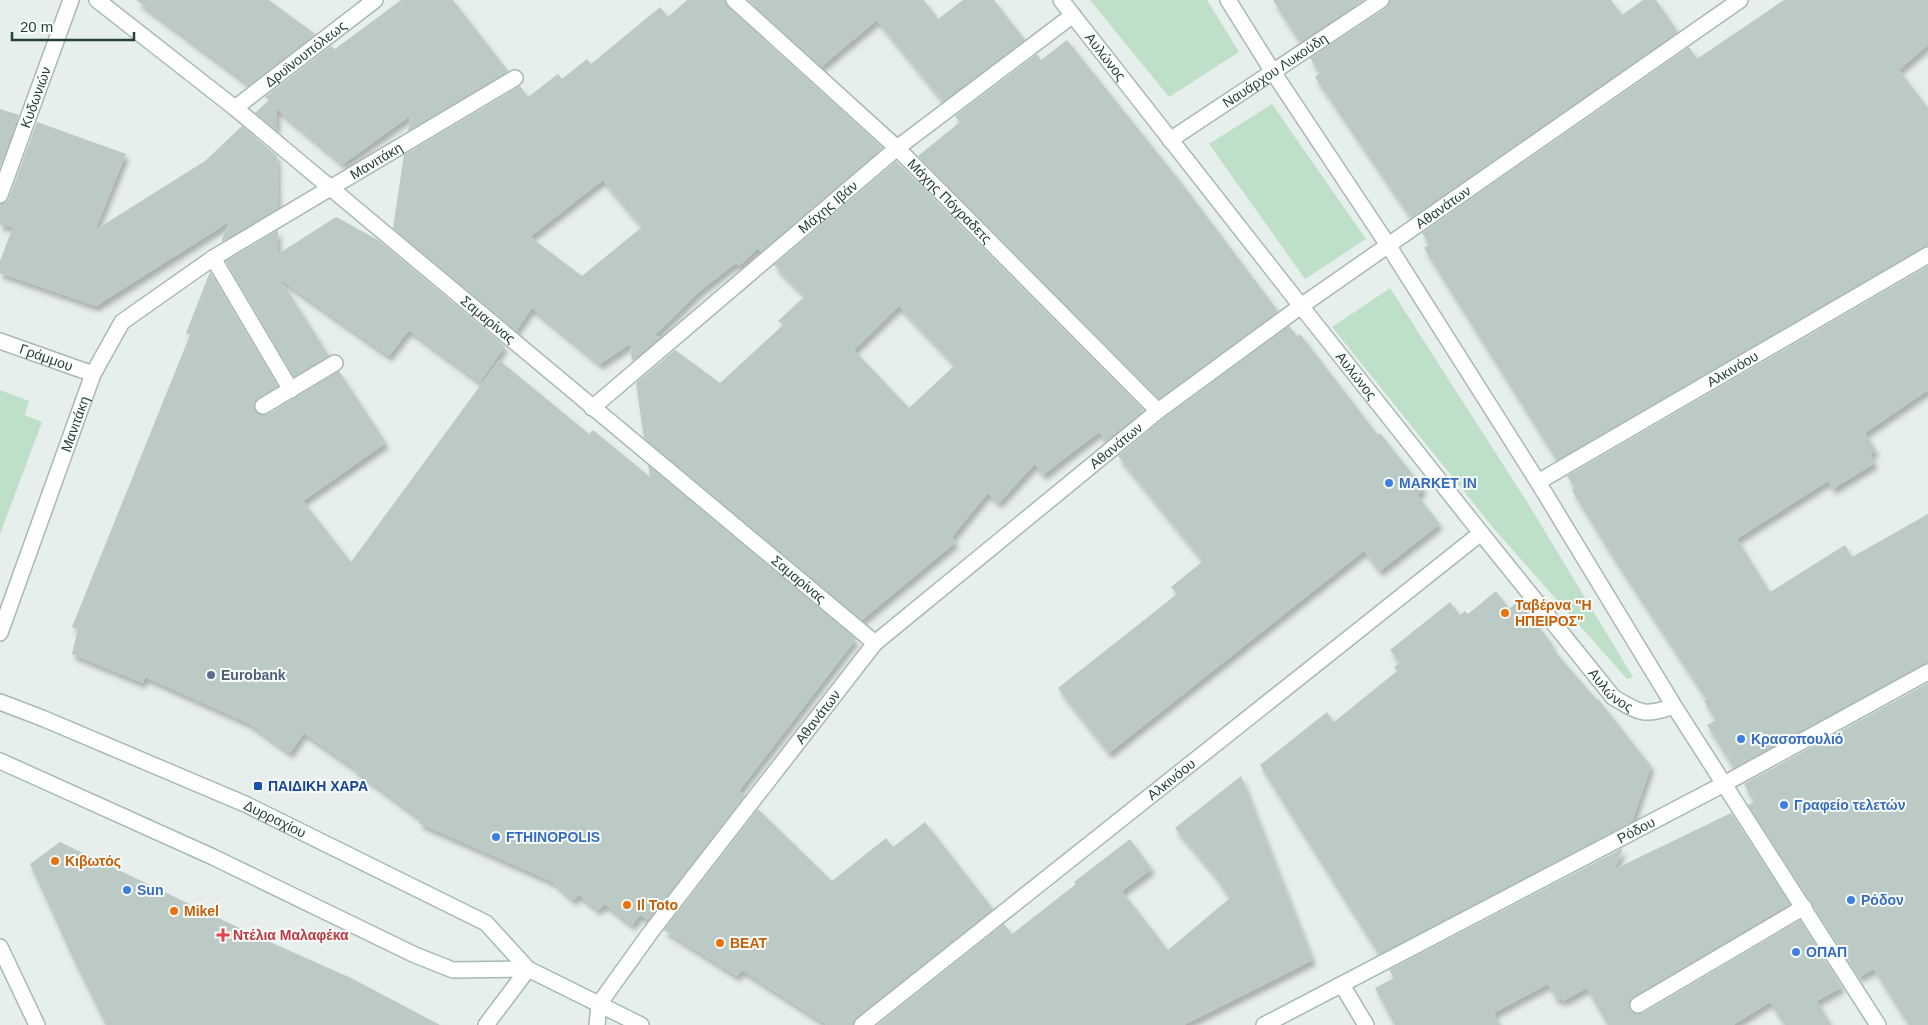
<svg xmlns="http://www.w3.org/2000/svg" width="1928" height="1025" viewBox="0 0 1928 1025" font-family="Helvetica,sans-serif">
  <defs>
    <filter id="shadow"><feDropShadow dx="3" dy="5.5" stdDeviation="2.5" flood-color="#0004"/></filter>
  </defs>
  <rect width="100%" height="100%" fill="#e6efeb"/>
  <g fill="#bfe0c8">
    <path d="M1090,0H1207L1239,52L1169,97Z"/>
    <path d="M1272,104L1366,239L1305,279L1209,144Z"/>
    <path d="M1390,288L1529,505L1633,677L1627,679L1495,530L1332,327Z"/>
    <path d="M0,390L29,401L25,415L42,422L0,534Z"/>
  </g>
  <g fill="#bbcac4" fill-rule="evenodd" filter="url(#shadow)">
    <path d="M136,0H269L315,34L250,85Z"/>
    <path d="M401,0H453L508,71L408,131L410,116L343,164L277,109V131L255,113L269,100L265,97L331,46L335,49Z"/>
    <path d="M687,0H725L728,7L883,148L761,252L758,248L739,266L736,263L701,290L655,335L660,338L632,361L630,344L600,364L532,308L516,331L393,228L404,155L520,86L528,97L558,74L562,79L587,59L591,64L660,7L668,17ZM603,180L642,227L582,276L530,237Z"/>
    <path d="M748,0H924L938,19L963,0H994L1025,40L943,101L877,20L821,67Z"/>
    <path d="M1273,0H1364L1300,42Z"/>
    <path d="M1390,0H1611L1622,15L1643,0H1656L1678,32L1411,218L1315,77L1320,73L1310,58L1386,8Z"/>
    <path d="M1784,0H1928V45L1899,70L1928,108V246L1557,460L1424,248L1429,244L1422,233L1689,47L1697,59Z"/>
    <path d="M1067,40L1180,181L1278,311L1159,399L918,156L960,122L955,116L1037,54L1041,60Z"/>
    <path d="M0,109L19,115L0,168Z"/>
    <path d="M37,122L126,154L95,230L205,161L242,126L277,156L278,209L221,242L229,222L96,306L0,273V261L13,227L0,225V204L6,202L9,198Z"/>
    <path d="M896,161L1144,410L1106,441L1099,432L1043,475L1035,464L999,503L988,493L952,537L956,542L862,620L644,438L636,383L675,350L720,383L783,325L778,321L805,296L774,265ZM899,306L955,365L909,408L854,350Z"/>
    <path d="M336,217L378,240L505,346L480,382L409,330L389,356L280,279L329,356L294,377L226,261L278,230V254Z"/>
    <path d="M1928,266V390L1865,433L1876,451L1870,454L1875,463L1833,489L1828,481L1737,539L1770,592L1845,545L1852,557L1928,514V663L1734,768L1707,725L1716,720L1704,701L1707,700L1613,557L1572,490L1575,488L1567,476Z"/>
    <path d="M210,272L278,386L255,401L254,407L255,411L263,415L268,414L339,371L386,443L303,501L351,562L499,360L589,434L593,430L650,477L648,465L856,639L739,791L745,796L648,920L640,915L632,925L605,904L598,910L579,895L573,900L553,882L419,823L421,819L355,770L356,769L304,733L290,753L250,724L145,677L143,683L72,654L78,629L72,627L190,335L186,333Z"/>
    <path d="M1289,326L1297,336L1300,334L1378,435L1380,433L1424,489L1417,495L1440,524L1380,571L1364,551L1109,753L1058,688L1177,594L1171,587L1203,561L1118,456L1164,418Z"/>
    <path d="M1496,591L1509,609L1518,601L1553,645L1551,647L1597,700L1598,699L1651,766L1632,822L1379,954L1260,765L1327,712L1334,722L1397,671L1394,667L1400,663L1390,650L1450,602L1460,615L1465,611L1468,614Z"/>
    <path d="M1928,683V1025H1909L1874,969L1859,977L1748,805L1754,802L1744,784Z"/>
    <path d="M1241,776L1313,960L1184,1025H877L1004,924L1012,934L1076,884L1074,882L1130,839L1152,869L1122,891L1168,950L1230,898L1213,873L1175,828Z"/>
    <path d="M758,809L832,881L886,838L893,847L925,822L993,909L856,1018L853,1025H827L742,970L737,976L664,930Z"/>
    <path d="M1731,813L1790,904L1633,997L1630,1001V1009L1634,1013H1643L1800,920L1842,987L1817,1001L1831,1025H1785L1770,1002L1733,1025H1608L1587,988L1563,1001L1561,998L1557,1000L1548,984L1494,1013L1500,1025H1395L1375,988L1394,978L1389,970L1623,848L1615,869Z"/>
    <path d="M60,842L254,935L351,978L440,1025H106L73,958L30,864Z"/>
  </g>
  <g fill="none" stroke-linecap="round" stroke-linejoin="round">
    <g stroke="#a8b8b2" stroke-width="18">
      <g id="service">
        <path d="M213,258L291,390"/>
        <path d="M263,406L335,363"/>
        <path d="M1342,985L1366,1025"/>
        <path d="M1638,1005L1804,907"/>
      </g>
    </g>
    <g stroke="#a8b8b2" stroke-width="18">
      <g id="pedestrian">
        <path id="s1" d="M1301,306L1481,533"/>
      </g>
    </g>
    <g stroke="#a8b8b2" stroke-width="18">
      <g id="minor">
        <path id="s2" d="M97,0L235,108L875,643"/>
        <path id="s3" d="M734,0L897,148L1158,411"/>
        <path id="s4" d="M1061,0L1301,306"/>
        <path d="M1228,0L1273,72L1388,245L1538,482L1674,706L1724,784L1928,672"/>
        <path id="s5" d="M235,108L375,0"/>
        <path id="s6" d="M1170,140L1381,0"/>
        <path id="s7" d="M0,195L71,0"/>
        <path id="s8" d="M0,341L93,374"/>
        <path id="s9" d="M592,408L897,148L1073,15"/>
        <path id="s10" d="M1538,482L1928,255"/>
        <path id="s11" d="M0,633L93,374L122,322L213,258L515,78"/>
        <path id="s12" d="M599,1004L650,933L875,643L1158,411L1301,306L1740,0"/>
        <path d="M486,1025L528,969"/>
        <path id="s13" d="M862,1025L1481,533L1613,697C1640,713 1644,717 1674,706"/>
      </g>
    </g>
    <g stroke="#a8b8b2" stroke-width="18">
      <g id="tertiary">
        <path d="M0,947L37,1025"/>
        <path d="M597,1025L599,1004"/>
      </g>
    </g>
    <g stroke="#a4bbb3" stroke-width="18">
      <g id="secondary">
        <path id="s14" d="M0,702L42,718L245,804L486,923L528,969L641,1025"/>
        <path d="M0,761L213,857L415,955L453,970L528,969"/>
        <path id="s15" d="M1264,1025L1724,784L1878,1025"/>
      </g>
    </g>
    <use href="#service" stroke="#fff" stroke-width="15"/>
    <use href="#pedestrian" stroke="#fff" stroke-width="15"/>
    <use href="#minor" stroke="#fff" stroke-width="15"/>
    <use href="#tertiary" stroke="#fff" stroke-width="15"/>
    <use href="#secondary" stroke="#fff" stroke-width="15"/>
  </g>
  <g fill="#3f7fe0" stroke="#f7fbf9" stroke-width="2">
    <circle cx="1389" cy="483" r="5"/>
    <circle cx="1741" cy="739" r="5"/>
    <circle cx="1784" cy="805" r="5"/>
    <circle cx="496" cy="837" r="5"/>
    <circle cx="127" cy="890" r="5"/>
    <circle cx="1851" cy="900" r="5"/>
    <circle cx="1796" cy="952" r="5"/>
  </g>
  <g fill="#e8710a" stroke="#f7fbf9" stroke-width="2">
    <circle cx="1505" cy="613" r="5"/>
    <circle cx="55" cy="861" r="5"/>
    <circle cx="627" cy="905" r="5"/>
    <circle cx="174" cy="911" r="5"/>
    <circle cx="720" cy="943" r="5"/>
  </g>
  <circle fill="#5c6f8a" stroke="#f7fbf9" stroke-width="2" cx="211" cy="675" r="5"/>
  <rect fill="#1a4fb4" stroke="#f7fbf9" stroke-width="2" x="253" y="781" width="10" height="10" rx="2.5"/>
  <path fill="#e0444e" stroke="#f7fbf9" stroke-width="2" d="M220.5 927.5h5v5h5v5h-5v5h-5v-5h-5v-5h5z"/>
  <g text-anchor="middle" stroke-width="4" stroke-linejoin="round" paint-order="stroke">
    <g font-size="14" fill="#24423a" stroke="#f7fbf9">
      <text dy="5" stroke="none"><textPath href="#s5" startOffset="89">Δρυϊνουπόλεως</textPath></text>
      <text dy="5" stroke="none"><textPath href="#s4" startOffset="72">Αυλώνος</textPath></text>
      <text dy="5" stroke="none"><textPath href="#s6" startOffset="126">Ναυάρχου Λυκούδη</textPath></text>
      <text dy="5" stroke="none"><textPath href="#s7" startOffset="104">Κυδωνιών</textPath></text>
      <text dy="5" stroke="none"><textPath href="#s11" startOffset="636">Μανιτάκη</textPath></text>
      <text dy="5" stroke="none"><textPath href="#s3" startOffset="295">Μάχης Πόγραδετς</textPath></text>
      <text dy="5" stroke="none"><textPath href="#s9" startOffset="310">Μάχης Ιβάν</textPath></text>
      <text dy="5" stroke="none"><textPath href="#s12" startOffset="1171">Αθανάτων</textPath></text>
      <text dy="5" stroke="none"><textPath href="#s2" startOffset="505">Σαμαρίνας</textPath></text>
      <text dy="5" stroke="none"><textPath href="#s8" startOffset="49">Γράμμου</textPath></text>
      <text dy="5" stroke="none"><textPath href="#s10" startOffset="225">Αλκινόου</textPath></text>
      <text dy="5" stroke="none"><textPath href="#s1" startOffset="89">Αυλώνος</textPath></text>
      <text dy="5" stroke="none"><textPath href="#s11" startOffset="222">Μανιτάκη</textPath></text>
      <text dy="5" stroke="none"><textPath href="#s12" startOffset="766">Αθανάτων</textPath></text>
      <text dy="5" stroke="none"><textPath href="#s2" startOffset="910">Σαμαρίνας</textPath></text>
      <text dy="5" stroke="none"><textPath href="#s13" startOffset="995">Αυλώνος</textPath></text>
      <text dy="5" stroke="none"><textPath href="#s12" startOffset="361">Αθανάτων</textPath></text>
      <text dy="5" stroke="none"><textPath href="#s13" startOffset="395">Αλκινόου</textPath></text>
      <text dy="5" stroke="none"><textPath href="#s14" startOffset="299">Δυρραχίου</textPath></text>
      <text dy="5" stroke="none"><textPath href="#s15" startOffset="420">Ρόδου</textPath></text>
    </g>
    <g font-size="14" font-weight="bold" fill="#366cbe" stroke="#f7fbf9" text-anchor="start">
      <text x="1399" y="488">MARKET IN</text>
      <text x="1751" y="744">Κρασοπουλιό</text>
      <text x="1794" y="810">Γραφείο τελετών</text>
      <text x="506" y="842">FTHINOPOLIS</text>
      <text x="137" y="895">Sun</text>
      <text x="1861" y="905">Ρόδον</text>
      <text x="1806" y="957">ΟΠΑΠ</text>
    </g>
    <g font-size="14" font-weight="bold" fill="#c56008" stroke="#f7fbf9" text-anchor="start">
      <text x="1515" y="610">Ταβέρνα "Η<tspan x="1515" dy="16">ΗΠΕΙΡΟΣ"</tspan></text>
      <text x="65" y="866">Κιβωτός</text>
      <text x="637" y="910">Il Toto</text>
      <text x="184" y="916">Mikel</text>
      <text x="730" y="948">ΒΕΑΤ</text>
    </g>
    <g font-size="14" font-weight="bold" fill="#4e5e75" stroke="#f7fbf9" text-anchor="start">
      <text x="221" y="680">Eurobank</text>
    </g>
    <g font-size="14" font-weight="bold" fill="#164399" stroke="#f7fbf9" text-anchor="start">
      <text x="268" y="791">ΠΑΙΔΙΚΗ ΧΑΡΑ</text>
    </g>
    <g font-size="14" font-weight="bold" fill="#be3a42" stroke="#f7fbf9" text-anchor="start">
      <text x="233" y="940">Ντέλια Μαλαφέκα</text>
    </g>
  </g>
  <path d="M12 32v8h122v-8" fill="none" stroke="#24423a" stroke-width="2.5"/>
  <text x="20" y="32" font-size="15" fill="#24423a" stroke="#f7fbf9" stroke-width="4" paint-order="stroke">20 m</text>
</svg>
